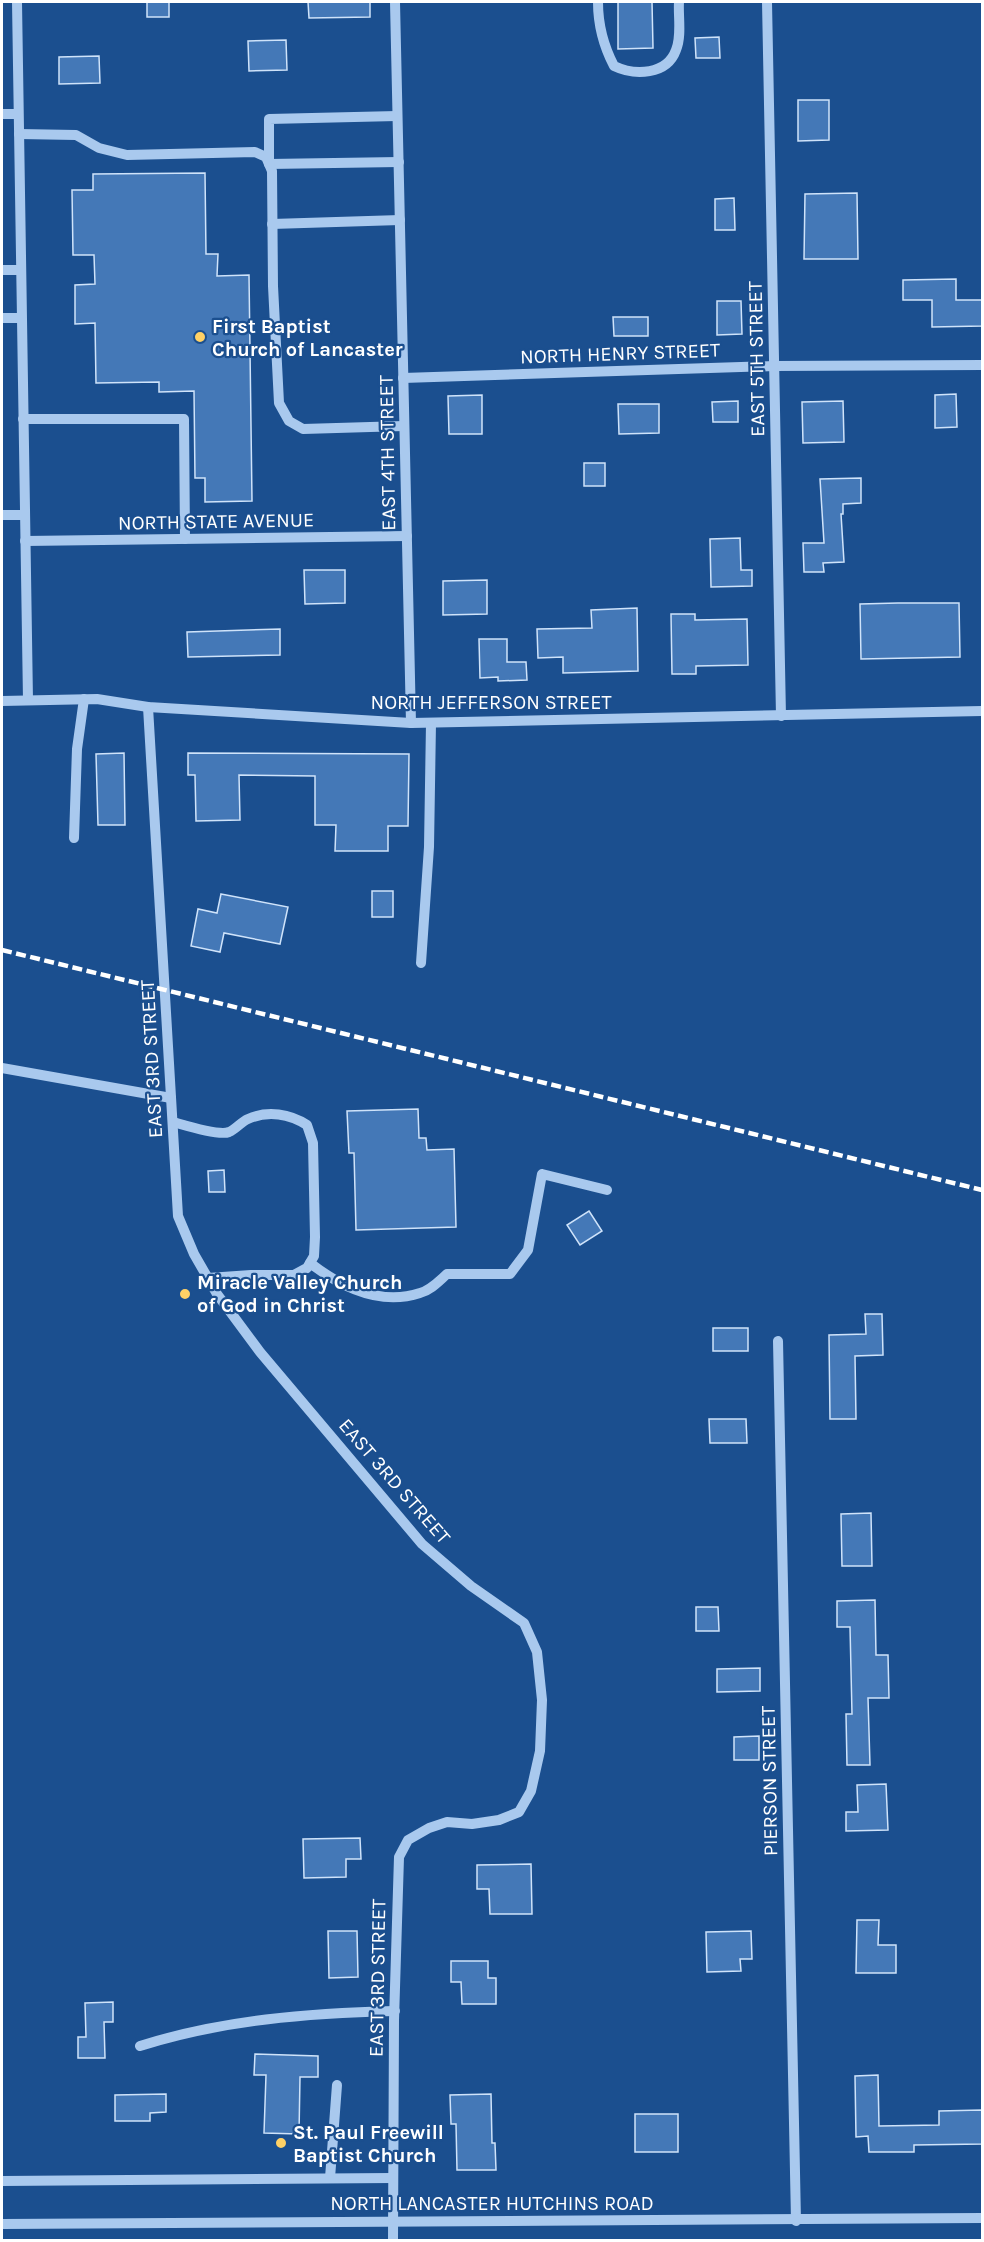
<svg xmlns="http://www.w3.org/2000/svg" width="984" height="2242" viewBox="0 0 984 2242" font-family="Karla,sans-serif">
  <rect width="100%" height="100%" fill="#1b4f8f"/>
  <g fill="#4478b7" stroke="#cfe3fa" stroke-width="1.5">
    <rect x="147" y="2" width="22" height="15"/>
    <path d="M308,2H370V17L309,18Z"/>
    <path d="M618,2H652L653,48L618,49Z"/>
    <path d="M719,37L720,58H696L695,38Z"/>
    <path d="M286,40L287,70L249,71L248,41Z"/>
    <path d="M99,56L100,83L59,84V57Z"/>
    <path d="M798,100H829V140L798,141Z"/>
    <path d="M205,173L206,254H218L217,276L249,275L252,501L205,502V478H195L194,391L159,392V382L96,383L95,323L75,324V285L95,284L94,255H73L72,190H93V174Z"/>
    <path d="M857,193L858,259H804L805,194Z"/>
    <path d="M734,198L735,230H715V199Z"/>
    <path d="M956,279V300H982V326L932,327V300H903V280Z"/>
    <path d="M717,301H741L742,334L717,335Z"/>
    <path d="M613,317H648V336H614Z"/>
    <path d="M956,394L957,427L935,428V395Z"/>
    <path d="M482,395V434H449L448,396Z"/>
    <path d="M738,401V422H713L712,402Z"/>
    <path d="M843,401L844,442L803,443L802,402Z"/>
    <path d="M618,404H659V433L619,434Z"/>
    <rect x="584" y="463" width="21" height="23"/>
    <path d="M861,478V503L843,504V514H841L844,562L823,563L824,572H804L803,543H824L820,479Z"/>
    <path d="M740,538L741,570H752V586L711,587L710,539Z"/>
    <path d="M304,570H345V603L305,604Z"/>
    <path d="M487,580V614L443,615V581Z"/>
    <path d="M898,603H959L960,657L861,659L860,604Z"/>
    <path d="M637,608L638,671L563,673V657L538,658L537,629L592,628L591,610Z"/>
    <path d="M671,614H695V620L747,619L748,665L696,666V674H672Z"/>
    <path d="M280,629V655L188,657L187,632Z"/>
    <path d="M479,639H507V662H526L527,680L498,681V677L480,678Z"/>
    <path d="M124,753L125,825H98L96,754Z"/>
    <path d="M188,753L409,754L408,826H388V851H335L336,825H315V776L239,775L240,820L196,821L195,775H188Z"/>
    <rect x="372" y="891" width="21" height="26"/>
    <path d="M221,894L288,907L280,944L224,933L220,952L191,946L198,909L217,913Z"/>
    <path d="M418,1109L419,1138H426L427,1150L454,1149L456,1227L356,1230L354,1153H349L347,1111Z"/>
    <path d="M224,1170L225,1192H209L208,1171Z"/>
    <path d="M589,1211L602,1231L580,1245L567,1225Z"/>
    <path d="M865,1314H882L883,1355L855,1356L856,1419H830L829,1335L866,1334Z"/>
    <rect x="713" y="1328" width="35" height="23"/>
    <path d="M709,1419H746L747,1443H710Z"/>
    <path d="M871,1513L872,1566H842L841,1514Z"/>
    <path d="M875,1600L876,1655H888L889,1698H868L870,1765H847L846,1714H852L850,1627H837V1601Z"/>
    <path d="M696,1607H718L719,1631H696Z"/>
    <path d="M760,1668V1691L717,1692V1669Z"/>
    <path d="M759,1736V1760H734V1737Z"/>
    <path d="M886,1784L888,1830L846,1831V1812H858L857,1785Z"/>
    <path d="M360,1838L361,1859H346V1877L304,1878L303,1839Z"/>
    <path d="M531,1864L532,1914H490L489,1889H477V1865Z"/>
    <path d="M857,1920H879L878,1945H896V1973H856Z"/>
    <path d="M328,1931H357L358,1977L329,1978Z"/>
    <path d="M751,1931L752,1959H740L741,1971L707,1972L706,1932Z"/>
    <path d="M451,1961H488V1978H496V2004H462L461,1982H451Z"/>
    <path d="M113,2002V2022H104L105,2058H78V2037H86L85,2003Z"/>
    <path d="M255,2054L318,2056V2077H300L299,2134L264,2133L266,2075H254Z"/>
    <path d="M878,2075L879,2126L939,2125V2111L982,2110V2144L914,2145V2152H869L868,2136L856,2137L855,2076Z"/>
    <path d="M166,2094V2112L150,2113V2121H115V2095Z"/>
    <path d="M491,2094L492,2143H495L496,2170H457L456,2124H451L450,2095Z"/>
    <rect x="635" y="2114" width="43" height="38"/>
  </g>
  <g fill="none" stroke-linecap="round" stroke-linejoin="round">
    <g stroke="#a9c9ee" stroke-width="10">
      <path d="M17,2L28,700"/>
      <path d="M395,2L411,723"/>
      <path d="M598,2C598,25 603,45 614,66C635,76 667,75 676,50C682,36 678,16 679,2"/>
      <path d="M767,2L781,716"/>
      <path d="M2,114H18"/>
      <path d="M397,116L269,119V164L399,162"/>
      <path d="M19,134L76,135L99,148L127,155L255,152L266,157L272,171L273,286L279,403L289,421L303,429L404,426"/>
      <path d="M272,224L400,220"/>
      <path d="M2,270H21"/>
      <path d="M2,318H21"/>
      <path d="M403,378L774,366L982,365"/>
      <path d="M23,419H184L185,539"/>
      <path d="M2,515H25"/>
      <path d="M25,541L407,536"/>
      <path d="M2,701L97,699L148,707L411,723L982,711"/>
      <path d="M148,707L178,1216L194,1254L217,1294L260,1352L422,1544L471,1586L524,1623L537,1652L542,1700L540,1751L531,1791L519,1812L499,1820L472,1824L447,1822L429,1828L408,1840L399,1857L394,2020L393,2240"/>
      <path d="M74,838L77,749L84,699"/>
      <path d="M421,963L429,847L431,723"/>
      <path d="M2,1068L171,1098"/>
      <path d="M173,1122C184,1125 219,1136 229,1132C236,1129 241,1122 248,1119C268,1110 290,1114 307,1125L313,1143L315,1237L314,1256L307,1268L294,1275H251L208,1278"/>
      <path d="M310,1263C341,1287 380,1306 420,1293C431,1290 439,1281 447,1274H510L528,1250L542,1174L607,1190"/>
      <path d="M778,1341L796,2221"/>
      <path d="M140,2046C222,2020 309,2013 395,2011"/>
      <path d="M330,2178L337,2085"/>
      <path d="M2,2181L393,2178"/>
      <path d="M2,2224L982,2218"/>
    </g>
    <path stroke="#fff" stroke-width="4.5" stroke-dasharray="10 4.5" stroke-linecap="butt" d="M2,950L982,1190"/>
  </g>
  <g fill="#ffd166" stroke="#1b4f8f" stroke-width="2">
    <circle cx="200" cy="337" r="6"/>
    <circle cx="185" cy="1294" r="6"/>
    <circle cx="281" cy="2143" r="6"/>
  </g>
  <g text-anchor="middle" stroke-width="4.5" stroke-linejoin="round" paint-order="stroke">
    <g font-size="20" font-weight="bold" fill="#fff" stroke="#1b4f8f" text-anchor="start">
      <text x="212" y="333">First Baptist<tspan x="212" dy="23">Church of Lancaster</tspan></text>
      <text x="197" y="1289">Miracle Valley Church<tspan x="197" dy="23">of God in Christ</tspan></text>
      <text x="293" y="2139">St. Paul Freewill<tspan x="293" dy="23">Baptist Church</tspan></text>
    </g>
    <g font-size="20" fill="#fff" stroke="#1b4f8f">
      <text transform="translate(620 353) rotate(-2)" y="7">NORTH HENRY STREET</text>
      <text transform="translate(756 359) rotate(-91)" y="7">EAST 5TH STREET</text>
      <text transform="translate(387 453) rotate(-91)" y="7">EAST 4TH STREET</text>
      <text transform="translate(216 521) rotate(-1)" y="7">NORTH STATE AVENUE</text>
      <text x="491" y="709">NORTH JEFFERSON STREET</text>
      <text transform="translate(151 1059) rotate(-93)" y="7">EAST 3RD STREET</text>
      <text transform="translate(395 1481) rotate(49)" y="7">EAST 3RD STREET</text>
      <text transform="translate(769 1781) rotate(-91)" y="7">PIERSON STREET</text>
      <text transform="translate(377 1978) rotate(-89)" y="7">EAST 3RD STREET</text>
      <text x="492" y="2210">NORTH LANCASTER HUTCHINS ROAD</text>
    </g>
  </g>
  <rect width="984" height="2242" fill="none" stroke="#ffffff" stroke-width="6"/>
</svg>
